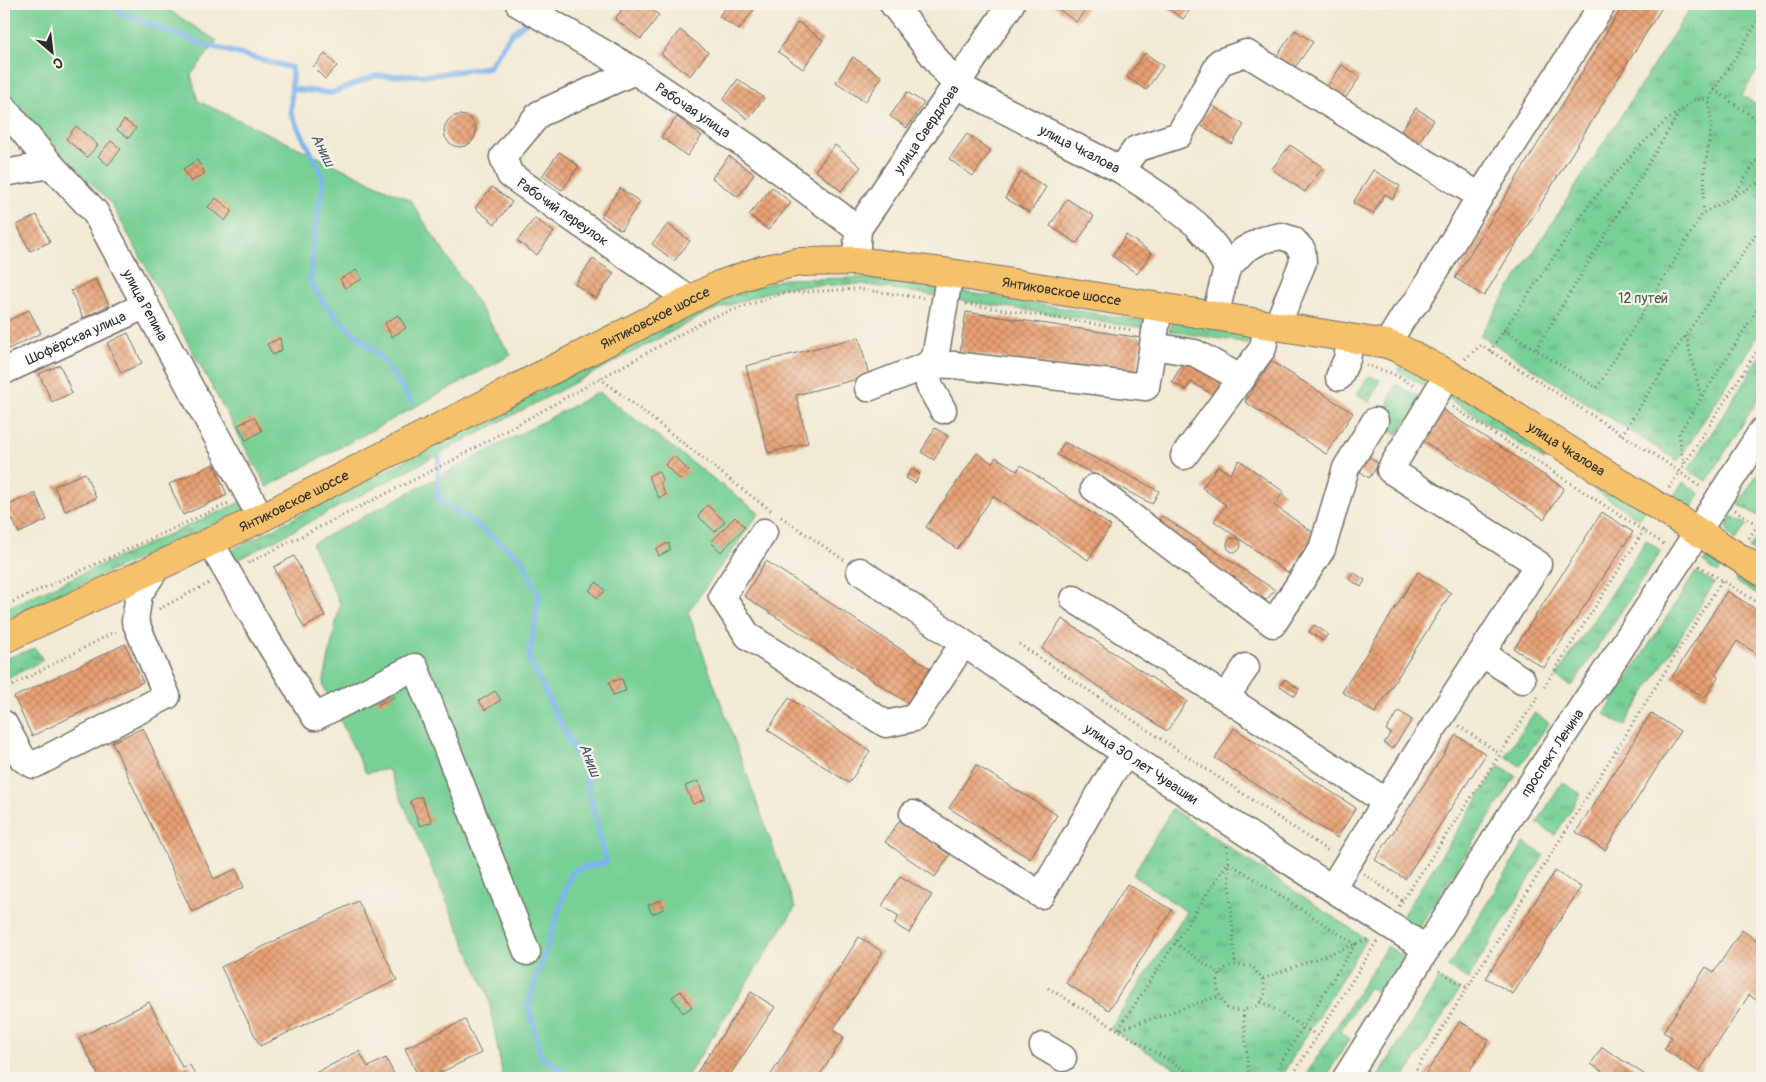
<svg xmlns="http://www.w3.org/2000/svg" width="1766" height="1082" viewBox="0 0 1766 1082" font-family="Pangolin,sans-serif">
  <defs>
    <pattern id="grass-tufts" width="24" height="20" patternUnits="userSpaceOnUse" patternTransform="scale(1.25)"><rect width="24" height="20" fill="#77d095"/><path d="M3 7l-1-3M5 7V3M7 7l1-3M15 17l-1-3M17 17v-4M19 17l1-3" fill="none" stroke="#62a97a"/></pattern>
    <pattern id="building-cross-hatch" width="8" height="8" patternUnits="userSpaceOnUse" patternTransform="scale(1.25)"><rect width="8" height="8" fill="#e9a174"/><path d="M0 0l8 8M0 8l8-8" fill="none" stroke="#bd835f"/></pattern>
  </defs>
  <rect width="100%" height="100%" fill="#f7f3e8"/>
  <filter id="ink" filterUnits="userSpaceOnUse"><feTurbulence type="fractalNoise" baseFrequency=".02" numOctaves="2"/><feDisplacementMap in="SourceGraphic" scale="10" xChannelSelector="R" yChannelSelector="G"/><feConvolveMatrix kernelMatrix="1 2 1 2 8 2 1 2 1" color-interpolation-filters="sRGB"/></filter>
  <filter id="wash" filterUnits="userSpaceOnUse"><feTurbulence type="fractalNoise" baseFrequency=".0096" numOctaves="4" result="noise"/><feDisplacementMap in="SourceGraphic" scale="20" xChannelSelector="R" yChannelSelector="G"/><feGaussianBlur stdDeviation="1.12" result="paint"/><feColorMatrix in="noise" values="0 0 0 0 0 0 0 0 0 0 0 0 0 0 0 0 0 1.4 0 .05"/><feComposite in="paint" operator="in"/></filter>
  <g filter="url(#wash)">
    <rect width="100%" height="100%" fill="#f2ead4"/>
    <g fill="url(#grass-tufts)" stroke="#517e60">
      <path d="M1693,4H1762V63L1742,95L1762,109V330L1678,461L1480,335Z"/>
      <path d="M865,278L934,286L939,291L938,296L861,284L783,287L709,312L228,565L227,556L234,549L715,301L782,279Z"/>
      <path d="M958,291L1148,322L1146,328L958,300Z"/>
      <path d="M1175,318L1259,334L1260,345L1169,331Z"/>
      <path d="M1762,354V393L1707,481L1688,470Z"/>
      <path d="M1403,361L1436,379L1431,389L1398,372Z"/>
      <path d="M1369,376L1380,380L1370,403L1357,394Z"/>
      <path d="M1396,384L1422,399L1397,435L1383,424L1389,400Z"/>
      <path d="M1448,386L1550,450L1544,460L1442,394Z"/>
      <path d="M1762,467V509L1758,516L1738,504Z"/>
      <path d="M1601,477L1648,507L1639,519L1593,489Z"/>
      <path d="M1683,482L1700,494L1692,507L1679,510L1669,503Z"/>
      <path d="M245,500L247,509L4,620V609Z"/>
      <path d="M1732,516L1747,525L1736,541C1726,534 1725,525 1732,516Z"/>
      <path d="M1761,532L1762,533V556L1749,548Z"/>
      <path d="M1646,540L1661,551L1572,686L1556,677Z"/>
      <path d="M1717,555L1726,560L1718,573L1703,562L1708,556Z"/>
      <path d="M1743,571L1762,584V598L1735,581Z"/>
      <path d="M1696,572L1714,583L1624,726L1604,714Z"/>
      <path d="M35,648L43,660L4,681V659Z"/>
      <path d="M1534,713L1549,723L1520,766L1505,756Z"/>
      <path d="M1499,766L1516,776L1418,929L1401,918Z"/>
      <path d="M1562,782L1581,794L1555,835L1537,823Z"/>
      <path d="M1172,809L1366,939L1280,1078H1191L1110,1029L1187,912L1133,875Z"/>
      <path d="M1524,843L1544,855L1468,979L1448,967Z"/>
      <path d="M1387,946L1404,957L1380,994L1369,987L1340,1032L1350,1038L1325,1078H1304Z"/>
      <path d="M1439,979L1459,990L1404,1078H1377Z"/>
    </g>
    <g fill="#77d095" stroke="#517e60">
      <path d="M4,4H159L217,41L191,75L198,101L410,200L511,355L267,487L112,205L13,102L4,96Z"/>
      <path d="M599,392L759,513L688,612L795,908L686,1078H503L488,995L388,769L366,773L323,685L340,604L312,544Z"/>
    </g>
    <g fill="none" stroke-linecap="round" stroke-linejoin="round">
      <g stroke="#7eb4ed" stroke-width="5.5">
        <path d="M108,4L125,15L203,44L292,68L291,113L324,179L314,238L310,283L330,311L379,355L411,401"/>
        <path d="M292,89L332,93L375,76L432,75L489,67L511,34L531,18"/>
        <path d="M439,456L437,498L466,517L523,560L539,596L529,659L584,770L606,862L572,871L528,1004L541,1055L571,1078"/>
      </g>
    </g>
    <g id="blocks">
      <g fill="url(#building-cross-hatch)">
        <path d="M626,4H644L659,15L641,39L615,19Z"/>
        <path d="M728,4H758L739,30L719,16Z"/>
        <path d="M1052,4H1090L1076,22Z"/>
        <path d="M1161,4H1194L1183,19Z"/>
        <path d="M1624,4H1664L1484,296L1455,278Z"/>
        <path d="M798,22L823,40L803,69L778,52Z"/>
        <path d="M680,30L708,52L690,76L661,54Z"/>
        <path d="M1295,30L1313,42L1293,70L1276,57Z"/>
        <path d="M1145,53L1163,66L1146,90L1127,77Z"/>
        <path d="M325,54L337,66L325,79L313,67Z"/>
        <path d="M853,57L882,77L865,102L836,82Z"/>
        <path d="M1342,65L1360,77L1344,100L1326,88Z"/>
        <path d="M738,79L764,98L748,119L723,100Z"/>
        <path d="M907,92L924,103L907,128L890,116Z"/>
        <path d="M1211,105L1244,125L1232,144L1199,124Z"/>
        <path d="M1416,108L1434,120L1418,143L1401,131Z"/>
        <circle cx="460" cy="131" r="16"/>
        <path d="M677,117L702,136L687,156L661,137Z"/>
        <path d="M124,120L136,128L129,138L117,130Z"/>
        <path d="M76,126L98,145L87,157L66,139Z"/>
        <path d="M967,134L991,151L973,176L949,159Z"/>
        <path d="M111,141L121,149L108,165L98,156Z"/>
        <path d="M835,145L861,167L841,191L815,170Z"/>
        <path d="M1290,145L1323,167L1305,192L1272,169Z"/>
        <path d="M559,152L579,166L562,190L542,176Z"/>
        <path d="M729,156L754,174L738,197L712,178Z"/>
        <path d="M197,160L205,173L191,182L183,169Z"/>
        <path d="M1373,170L1400,186L1393,199L1385,194L1373,214L1353,203Z"/>
        <path d="M1021,172L1046,187L1030,213L1005,198Z"/>
        <path d="M492,187L512,202L495,224L475,208Z"/>
        <path d="M772,187L791,203L768,230L749,215Z"/>
        <path d="M620,188L640,202L621,230L601,216Z"/>
        <path d="M216,198L232,211L225,221L208,207Z"/>
        <path d="M1067,199L1094,216L1077,243L1050,226Z"/>
        <path d="M37,215L50,242L30,251L17,225Z"/>
        <path d="M535,218L554,232L537,255L517,241Z"/>
        <path d="M668,224L690,241L674,261L652,244Z"/>
        <path d="M1126,235L1152,253L1137,274L1112,256Z"/>
        <path d="M593,259L614,273L596,299L575,284Z"/>
        <path d="M357,270L362,279L345,288L340,279Z"/>
        <path d="M96,279L109,305L83,318L71,291Z"/>
        <path d="M29,310L41,333L4,351V323Z"/>
        <path d="M966,312L1142,338L1135,378L960,352Z"/>
        <path d="M398,315L406,328L392,337L385,323Z"/>
        <path d="M128,333L142,363L121,373L107,343Z"/>
        <path d="M859,337L869,376L796,395L808,443L768,453L746,366Z"/>
        <path d="M280,338L282,350L273,355L267,344Z"/>
        <path d="M1185,359L1229,384L1220,399L1191,382L1186,390L1172,382Z"/>
        <path d="M1271,361L1353,413L1326,454L1245,402Z"/>
        <path d="M60,365L72,393L52,402L39,374Z"/>
        <path d="M1432,403L1564,488L1544,519L1412,434Z"/>
        <path d="M254,417L262,431L246,440L238,425Z"/>
        <path d="M935,428L948,436L934,460L921,452Z"/>
        <path d="M1064,442L1159,491L1152,504L1057,455Z"/>
        <path d="M977,453L992,463L996,457L1017,471L1021,465L1111,526L1088,560L993,496L957,549L926,527Z"/>
        <path d="M1364,453L1379,464L1369,478L1354,467Z"/>
        <path d="M674,456L689,471L680,480L665,465Z"/>
        <path d="M1239,460L1284,492L1274,505L1315,534L1288,573L1214,521L1226,505L1202,488L1218,466L1230,474Z"/>
        <path d="M214,464L227,495L183,515L169,484Z"/>
        <path d="M912,469L920,474L915,483L906,478Z"/>
        <path d="M658,471L663,481L660,483L666,495L659,498L648,476Z"/>
        <path d="M85,473L96,498L65,511L54,486Z"/>
        <path d="M35,493L47,520L19,533L6,506Z"/>
        <path d="M707,505L725,521L715,532L698,516Z"/>
        <path d="M1602,512L1633,532L1544,668L1514,649Z"/>
        <path d="M1162,516L1275,590L1266,600L1155,526Z"/>
        <path d="M735,517L745,527L721,552L711,542Z"/>
        <circle cx="1234" cy="545" r="7"/>
        <path d="M669,543L670,550L659,556L656,549Z"/>
        <path d="M294,556L325,616L304,628L274,567Z"/>
        <path d="M766,561L934,671L911,705L744,596Z"/>
        <path d="M1353,572L1365,580L1361,587L1349,579Z"/>
        <path d="M1418,572L1451,593L1375,713L1342,692Z"/>
        <path d="M597,582L605,591L597,598L589,590Z"/>
        <path d="M1727,591L1762,613V657L1737,641L1715,675L1718,677L1705,698L1672,677Z"/>
        <path d="M1062,619L1187,701L1167,731L1042,649Z"/>
        <path d="M1314,625L1328,634L1323,641L1309,632Z"/>
        <path d="M125,644L143,682L32,736L14,697Z"/>
        <path d="M622,679L626,691L613,695L609,682Z"/>
        <path d="M1285,679L1299,689L1295,696L1280,686Z"/>
        <path d="M392,687L394,697L379,704L375,695Z"/>
        <path d="M495,691L501,700L485,710L479,701Z"/>
        <path d="M789,698L870,751L849,783L768,730Z"/>
        <path d="M1399,711L1412,720L1392,749L1384,743L1391,733L1386,730Z"/>
        <path d="M1651,713L1680,731L1605,850L1576,832Z"/>
        <path d="M143,728L214,879L236,869L244,887L192,912L112,742Z"/>
        <path d="M1234,728L1356,808L1337,838L1215,758Z"/>
        <path d="M1456,735L1486,754L1405,879L1375,860Z"/>
        <path d="M976,765L1057,815L1030,859L949,808Z"/>
        <path d="M698,781L705,799L693,804L685,786Z"/>
        <path d="M421,796L432,822L420,826L410,801Z"/>
        <path d="M900,820L950,855L935,877L885,842Z"/>
        <path d="M1555,871L1581,887L1513,994L1486,978Z"/>
        <path d="M900,876L932,895L909,933L894,924L899,916L882,906Z"/>
        <path d="M1127,884L1172,910L1109,1010L1066,983Z"/>
        <path d="M660,900L664,909L652,914L648,905Z"/>
        <path d="M358,901L397,980L260,1046L221,967Z"/>
        <path d="M1742,930L1762,944V1004L1749,995L1699,1072L1664,1049L1672,1037L1663,1032L1706,967L1714,972Z"/>
        <path d="M859,937L883,952L833,1030L844,1037L818,1078H769Z"/>
        <path d="M681,991L692,1007L683,1013L672,997Z"/>
        <path d="M751,992L775,1007L728,1078H693Z"/>
        <path d="M149,1002L182,1067L190,1065L197,1078H100L79,1038Z"/>
        <path d="M465,1020L481,1053L429,1078H419L405,1048Z"/>
        <path d="M1460,1021L1489,1040L1465,1078H1423Z"/>
        <path d="M1602,1047L1650,1078H1613L1591,1064Z"/>
        <path d="M359,1051L368,1067L386,1058L396,1078H305Z"/>
      </g>
    </g>
  </g>
  <g filter="url(#ink)">
    <use href="#blocks" fill-opacity="0" stroke="#716e66" stroke-width="1"/>
    <g fill="none" stroke-linecap="round" stroke-linejoin="round">
      <g stroke="#716e66" stroke-width="29">
        <g id="minor">
          <path id="s1" d="M519,4L635,71L748,147L858,229"/>
          <path id="s2" d="M893,4L956,85L1121,170L1163,198L1197,225L1216,248L1227,268L1215,316"/>
          <path id="s3" d="M635,71L539,114L503,157L510,175L690,300"/>
          <path id="s4" d="M4,108L51,165L95,212L261,518"/>
          <path d="M1121,170L1136,149L1179,135L1220,62L1246,53L1480,196"/>
          <path d="M4,173L51,165"/>
          <path id="s5" d="M857,246L858,229L1011,4"/>
          <path d="M1227,268L1244,250L1262,240L1281,236L1293,240L1302,250L1303,262L1277,326"/>
          <path d="M950,273L934,363L928,364L954,365L1146,387L1159,308"/>
          <path d="M1387,344L1404,316L1418,300L1480,196L1603,4"/>
          <path d="M1153,346L1195,353L1242,379"/>
          <path d="M928,364L929,385L943,410"/>
          <path id="s6" d="M4,371L146,305"/>
          <path d="M1339,377L1347,359L1351,338"/>
          <path d="M868,388L934,363"/>
          <path d="M1184,456L1263,348L1267,325"/>
          <path d="M1094,488L1273,624L1322,549L1346,468L1375,421"/>
          <path d="M764,532L722,596L748,636L886,724L914,718L963,644"/>
          <path d="M210,542L261,630L315,717L415,667L527,952"/>
          <path id="s7" d="M860,571C1046,702 1235,828 1427,949"/>
          <path d="M1074,599L1385,801"/>
          <path d="M1482,653L1522,680"/>
          <path d="M1226,697L1246,667"/>
          <path d="M4,724L23,759L34,765L167,696L135,621L139,594L157,567"/>
          <path d="M913,814L1041,895L1113,771L1128,754"/>
          <path d="M1332,888C1399,779 1470,673 1538,564L1390,470L1448,374"/>
          <path d="M1043,1046L1063,1058"/>
          <path id="s8" d="M1346,1078L1506,822L1682,556L1762,431"/>
        </g>
      </g>
      <g stroke="#716e66" stroke-width="30">
        <g id="major">
          <path id="s9" d="M4,639L261,518L719,285L762,270L798,262L856,261L950,273L1387,344L1400,349L1448,374L1762,572"/>
        </g>
      </g>
      <g stroke="#716e66" stroke-width="3" stroke-dasharray="1 4" stroke-linecap="butt">
        <path d="M1714,90L1762,123"/>
        <path d="M1734,195L1762,152"/>
        <path d="M1703,213L1705,167L1711,129L1709,98"/>
        <path d="M966,304L1133,330"/>
        <path d="M1504,330L1597,388L1703,213L1762,181"/>
        <path d="M1686,336L1701,397"/>
        <path d="M1536,349L1681,110"/>
        <path d="M1490,351L1591,202L1637,149L1666,121L1694,100L1709,98L1762,15"/>
        <path d="M1465,359L1481,345L1661,459L1701,487"/>
        <path d="M1366,365L1391,373L1416,386"/>
        <path d="M600,378L751,496L772,511"/>
        <path d="M1453,407L1664,544"/>
        <path d="M1622,435L1672,355L1762,226"/>
        <path d="M1683,464L1679,433L1762,302"/>
        <path d="M1669,488L1762,343"/>
        <path d="M1735,510L1762,528"/>
        <path d="M781,517L844,560"/>
        <path d="M1749,538L1762,518"/>
        <path d="M248,563L453,460L710,318L784,293L858,289L923,298"/>
        <path d="M1699,566L1762,605"/>
        <path d="M4,606L229,503"/>
        <path d="M159,609L209,583"/>
        <path d="M1019,644L1330,852"/>
        <path d="M1544,687L1644,530"/>
        <path d="M4,690L116,631"/>
        <path d="M1459,726L1500,754"/>
        <path d="M1227,846L1235,965"/>
        <path d="M1364,874L1403,901"/>
        <path d="M1399,906L1538,697"/>
        <path d="M1175,943L1221,975"/>
        <path d="M1439,971L1468,988"/>
        <path d="M1262,979C1274,1003 1248,1014 1228,1009C1215,995 1210,969 1235,965C1240,965 1247,966 1252,966L1262,979L1369,939"/>
        <path d="M1048,988L1118,1030L1219,996"/>
        <path d="M1261,1001L1318,1036"/>
        <path d="M1243,1011L1249,1078"/>
        <path d="M1198,1078L1118,1030L1228,862L1355,944L1271,1078"/>
        <path d="M1291,1078L1377,941"/>
        <path d="M1411,1078L1723,579"/>
      </g>
      <use href="#minor" stroke="#fff" stroke-width="26"/>
      <use href="#major" stroke="#f5c16b" stroke-width="28"/>
    </g>
  </g>
  <g text-anchor="middle" stroke-width="4.5" stroke-linejoin="round" paint-order="stroke">
    <g font-size="14" fill="#2b2b2b" stroke="#f7f3e8">
      <text dy="5" stroke="none"><textPath href="#s1" startOffset="204">Рабочая улица</textPath></text>
      <text dy="5" stroke="none"><textPath href="#s5" startOffset="138">улица Свердлова</textPath></text>
      <text dy="5" stroke="none"><textPath href="#s2" startOffset="242">улица Чкалова</textPath></text>
      <text dy="5" stroke="none"><textPath href="#s3" startOffset="245">Рабочий переулок</textPath></text>
      <text dy="5" stroke="none"><textPath href="#s9" startOffset="1146">Янтиковское шоссе</textPath></text>
      <text dy="5" stroke="none"><textPath href="#s4" startOffset="244">улица Репина</textPath></text>
      <text dy="5" stroke="none"><textPath href="#s9" startOffset="726">Янтиковское шоссе</textPath></text>
      <text dy="5" stroke="none"><textPath href="#s6" startOffset="79">Шофёрская улица</textPath></text>
      <text dy="5" stroke="none"><textPath href="#s9" startOffset="1684">улица Чкалова</textPath></text>
      <text dy="5" stroke="none"><textPath href="#s9" startOffset="321">Янтиковское шоссе</textPath></text>
      <text dy="5" stroke="none"><textPath href="#s8" startOffset="385">проспект Ленина</textPath></text>
      <text dy="5" stroke="none"><textPath href="#s7" startOffset="341">улица 30 лет Чувашии</textPath></text>
    </g>
    <g font-size="14" fill="#425d4b" stroke="#f7f3e8">
      <text x="1643" y="303">12 путей</text>
    </g>
    <g font-size="15" font-style="italic" fill="#445465" stroke="#f7f3e8">
      <text transform="translate(323 150) rotate(63)" y="5">Аниш</text>
      <text transform="translate(590 760) rotate(68)" y="5">Аниш</text>
    </g>
  </g>
  <rect width="1766" height="1082" fill="none" stroke="#f7f3e8" stroke-width="20"/>
  <g transform="translate(52 52) rotate(152)" stroke="#f7f3e8" stroke-width="4" paint-order="stroke">
  <path d="M0-4L9 19L0 12L-9 19Z" fill="#2b2b2b"/>
  <text y="-8" font-size="14" font-weight="bold" text-anchor="middle" fill="#2b2b2b">С</text>
  </g>
</svg>
